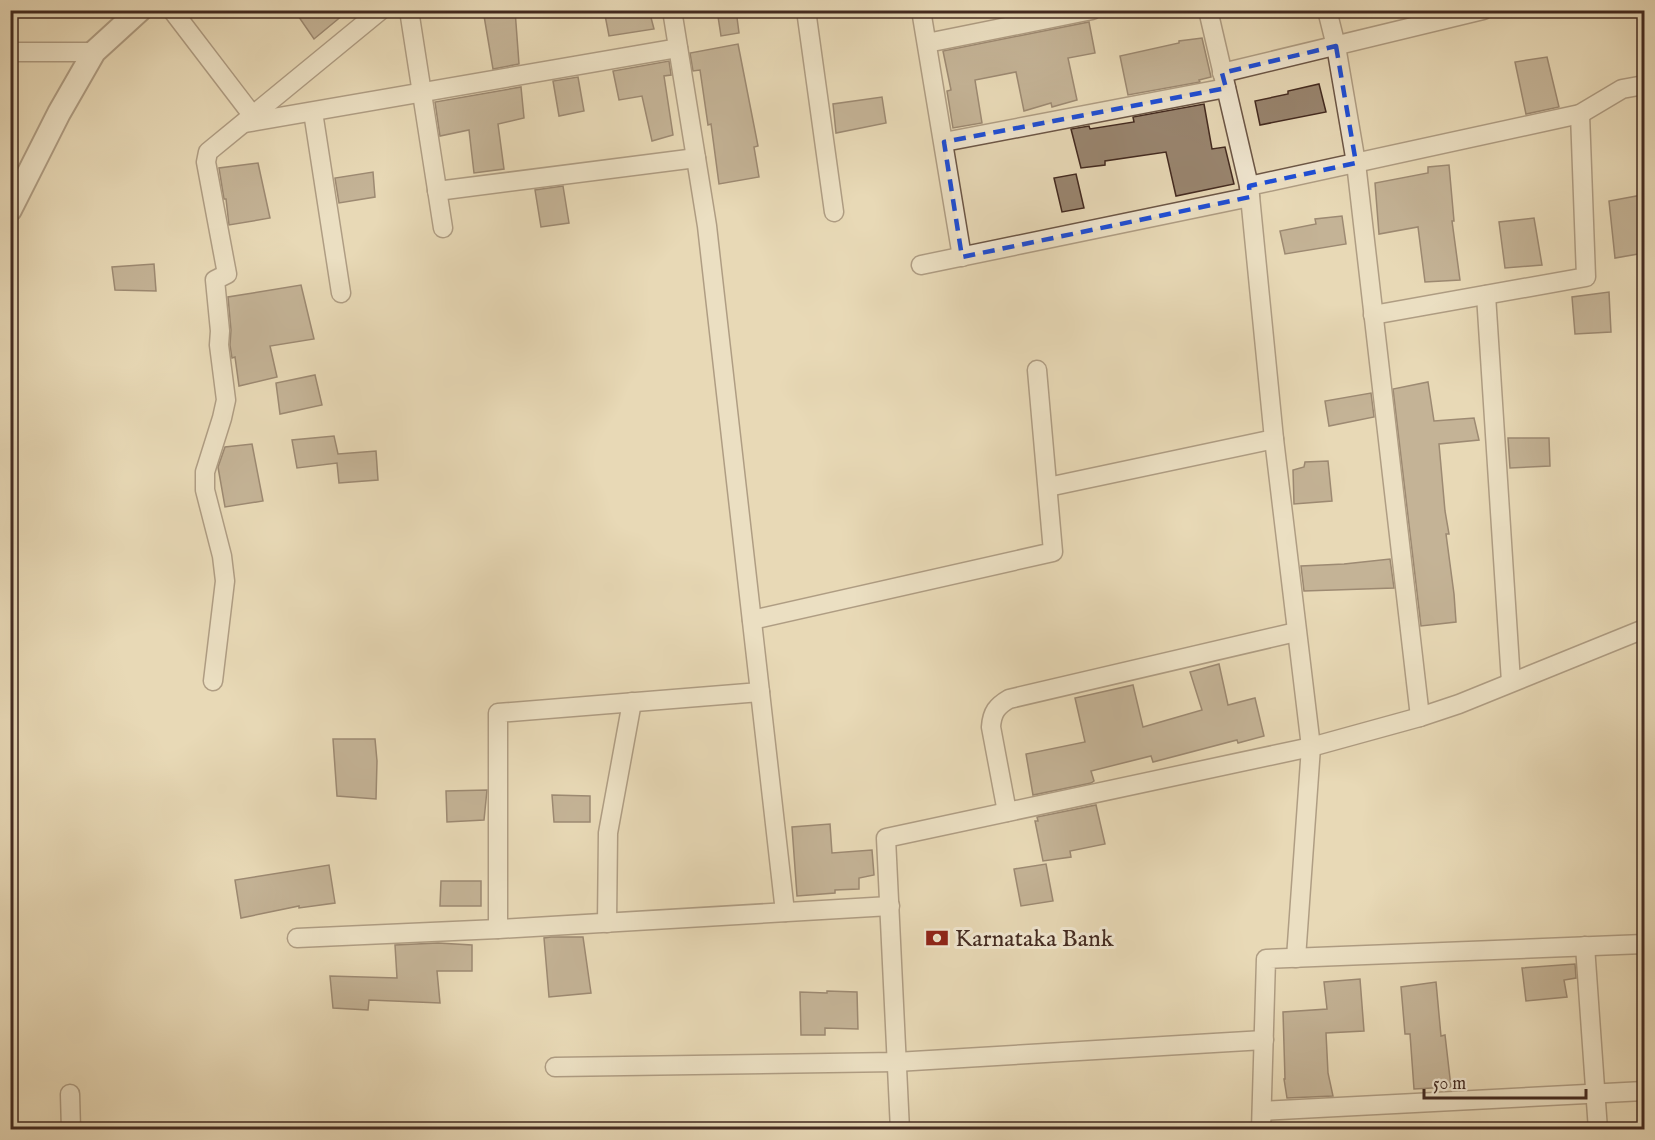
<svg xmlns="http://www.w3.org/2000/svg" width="1655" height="1140" viewBox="0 0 1655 1140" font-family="'IM FELL English',serif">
  <rect width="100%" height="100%" fill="#e8d9b7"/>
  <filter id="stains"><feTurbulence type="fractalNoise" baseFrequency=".00333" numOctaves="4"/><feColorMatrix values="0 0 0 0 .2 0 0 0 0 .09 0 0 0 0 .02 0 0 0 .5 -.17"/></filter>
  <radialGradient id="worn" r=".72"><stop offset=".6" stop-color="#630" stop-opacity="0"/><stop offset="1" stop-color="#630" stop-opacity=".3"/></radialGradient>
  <g fill="#99856f" stroke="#432a20" stroke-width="1.5">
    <path d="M294,10H349L314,39Z"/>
    <path d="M483,10H515L519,64L493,69Z"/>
    <path d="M604,10H649L654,29L609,36Z"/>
    <path d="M717,10H736L739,33L721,36Z"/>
    <path d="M1089,22L1095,53L1068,58L1077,100L1052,107L1051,103L1024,111L1016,72L975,80L982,123L953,128L947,91L951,90L943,51Z"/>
    <path d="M1202,38L1211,77L1199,80L1200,82L1128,95L1120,56L1179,43V41Z"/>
    <path d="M738,44L758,146L754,147L759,177L719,184L711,124L708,125L700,70L693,71L690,53Z"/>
    <path d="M1547,57L1559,107L1526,114L1515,62Z"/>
    <path d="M669,61L671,75L664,76L673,135L652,141L642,96L619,100L613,71Z"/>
    <path d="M578,77L584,111L559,116L553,81Z"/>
    <path d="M1319,84L1326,112L1260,125L1255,101L1288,94V91Z"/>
    <path d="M521,87L524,118L498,124L504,169L474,173L469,130L440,136L435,102Z"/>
    <path d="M882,97L886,123L836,133L833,104Z"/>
    <path d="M1204,104L1212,149L1225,147L1234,184L1176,196L1166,152L1105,161V165L1081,168L1071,129L1089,126L1090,129L1134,122L1133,117Z"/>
    <path d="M258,163L270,218L229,225L226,199H224L219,168Z"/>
    <path d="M1449,165L1454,221H1452L1460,280L1425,282L1418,227L1379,234L1375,183L1428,173V167Z"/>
    <path d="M373,172L375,197L339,203L335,178Z"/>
    <path d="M1076,174L1084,208L1062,212L1054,178Z"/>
    <path d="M563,186L569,223L541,227L535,190Z"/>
    <path d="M1642,195L1644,253L1615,258L1609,201Z"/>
    <path d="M1342,216L1346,244L1285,254L1280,231L1316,224L1315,219Z"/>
    <path d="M1534,218L1542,265L1505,268L1499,222Z"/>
    <path d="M154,264L156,291L115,290L112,267Z"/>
    <path d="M301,285L314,339L270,346L277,377L239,386L235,357L232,358L230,345L231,330L228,297Z"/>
    <path d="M1609,292L1611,332L1575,334L1572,297Z"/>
    <path d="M315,375L322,405L280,414L276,383Z"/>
    <path d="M1428,382L1434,421L1474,418L1479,440L1439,444L1445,511L1449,534H1446L1454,594L1456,622L1421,626L1393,389Z"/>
    <path d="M1371,393L1374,417L1329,426L1325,401Z"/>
    <path d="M334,436L338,454L376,451L378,480L339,483L337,463L297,468L292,440Z"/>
    <path d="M1508,438H1549L1550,466L1510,468Z"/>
    <path d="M252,444L263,501L225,507L218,467L225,447Z"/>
    <path d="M1328,461L1332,501L1294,504L1293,470L1304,467L1305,462Z"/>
    <path d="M1390,559L1394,588L1304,591L1301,566L1344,564Z"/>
    <path d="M1219,664L1228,705L1255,698L1264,736L1238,743L1237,740L1153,762L1151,756L1091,771L1094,781L1091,783L1033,795L1026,754L1085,742L1075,698L1133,685L1143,727L1202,710L1190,672Z"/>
    <path d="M333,739H375L377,761L376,799L337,796Z"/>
    <path d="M487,790L484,820L447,822L446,791Z"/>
    <path d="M552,795L590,796V822H554Z"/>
    <path d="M1096,805L1105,844L1070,851L1071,857L1043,861L1035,821H1038L1037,817Z"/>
    <path d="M830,824L832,853L872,850L874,875L859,878V889L835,890V893L797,896L792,827Z"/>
    <path d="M1046,864L1053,901L1021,906L1014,869Z"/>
    <path d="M329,865L335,903L299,908V906L241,918L235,880Z"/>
    <path d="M441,881H481V906H440Z"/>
    <path d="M551,937H583L591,993L549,997L544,938Z"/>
    <path d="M438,943L472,945V971H437L440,1003L369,1000L368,1010L333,1008L330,976L397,978L395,945Z"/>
    <path d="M1575,964L1576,978L1564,980L1567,997L1526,1001L1522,968Z"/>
    <path d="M1360,979L1364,1031L1326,1033L1328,1073L1333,1096L1287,1098L1284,1079H1285L1283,1012L1327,1009L1324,982Z"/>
    <path d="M1436,982L1441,1036L1445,1035L1451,1087L1414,1089L1410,1034H1405L1401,987Z"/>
    <path d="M827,991L857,992L858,1029L825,1028V1035H801L800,992L827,993Z"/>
  </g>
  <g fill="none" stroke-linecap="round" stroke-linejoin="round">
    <g stroke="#6c5646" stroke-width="21">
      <g id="minor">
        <path d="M172,10L253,116"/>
        <path d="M409,10L443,228"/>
        <path d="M672,10L707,226L760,692L498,713V929L890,906"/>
        <path d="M806,10L834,212"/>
        <path d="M921,10L962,257"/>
        <path d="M1208,10L1249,186L1274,439L1311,747L1296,958"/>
        <path d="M1327,10L1336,46L1356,163L1420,717"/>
        <path d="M927,43L1092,10"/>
        <path d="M10,52H94"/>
        <path d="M1222,73L1483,10"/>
        <path d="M313,112L341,293"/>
        <path d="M245,123L678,48"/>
        <path d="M944,142L1226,88"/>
        <path d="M1249,186L1580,114L1622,89L1644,85"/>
        <path d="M437,191L696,158"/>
        <path d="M921,265L1250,197"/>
        <path d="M1486,295L1511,682"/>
        <path d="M1373,315L1586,277L1580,114"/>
        <path d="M1048,487L1274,439"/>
        <path d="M752,620L1053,552L1037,370"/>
        <path d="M213,681L225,581L222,556L205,490V472L222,418L226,400L219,345L220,331L215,280L227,274L206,162L208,152L381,10"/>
        <path d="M760,692L785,912"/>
        <path d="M1007,812L991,727C992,712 997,706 1009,699L1296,632"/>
        <path d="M607,923L608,833L632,702"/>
        <path d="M297,938L498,929"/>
        <path d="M1585,946L1598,1130"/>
        <path d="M555,1067L896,1062L1264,1040"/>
        <path d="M70,1094L71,1130"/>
        <path d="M1262,1111L1644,1091"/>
        <path d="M900,1130L886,838L1311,747L1420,717L1459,704L1644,629"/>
        <path d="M1261,1130L1266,959L1644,944"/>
      </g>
    </g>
    <g stroke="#6c5646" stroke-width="26">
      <path id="tertiary" d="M10,210L59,113L94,52L140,10"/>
    </g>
    <use href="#minor" stroke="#f0e6d0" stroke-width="18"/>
    <use href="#tertiary" stroke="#f0e6d0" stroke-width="22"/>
  </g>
  <path d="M0 0H1655V1140H0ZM1336,46L1356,163L1249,186L1250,197L962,257L944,142L1226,88L1222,73Z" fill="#e8d9b7" fill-opacity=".55" fill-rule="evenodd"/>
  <path fill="none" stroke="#1d4ed8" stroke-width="4.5" stroke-dasharray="12 8" stroke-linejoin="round" d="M1336,46L1356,163L1249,186L1250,197L962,257L944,142L1226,88L1222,73Z"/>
  <defs>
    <g id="bank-bare" transform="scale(1.8)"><path d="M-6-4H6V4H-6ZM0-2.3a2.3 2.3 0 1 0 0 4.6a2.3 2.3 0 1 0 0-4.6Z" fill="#8f2418" stroke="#f0e6d0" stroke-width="2.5" paint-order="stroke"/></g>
  </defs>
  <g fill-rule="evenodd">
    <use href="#bank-bare" x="937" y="938"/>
  </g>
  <g text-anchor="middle" stroke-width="6" stroke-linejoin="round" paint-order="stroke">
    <g font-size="24" fill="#432a20" stroke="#f0e6d0" text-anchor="start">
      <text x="955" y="946">Karnataka Bank</text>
    </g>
  </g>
  <rect width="1655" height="1140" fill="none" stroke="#e8d9b7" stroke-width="36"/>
  <rect x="12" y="12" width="1631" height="1116" fill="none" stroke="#432a20" stroke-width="3"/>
  <rect x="18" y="18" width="1619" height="1104" fill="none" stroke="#432a20" stroke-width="1.5"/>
  <path d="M1424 1089v9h162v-9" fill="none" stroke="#432a20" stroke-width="3"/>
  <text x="1433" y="1089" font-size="18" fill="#432a20" stroke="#f0e6d0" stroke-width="4.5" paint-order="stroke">50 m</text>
  <rect width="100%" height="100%" filter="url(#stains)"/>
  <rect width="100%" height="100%" fill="url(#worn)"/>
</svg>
